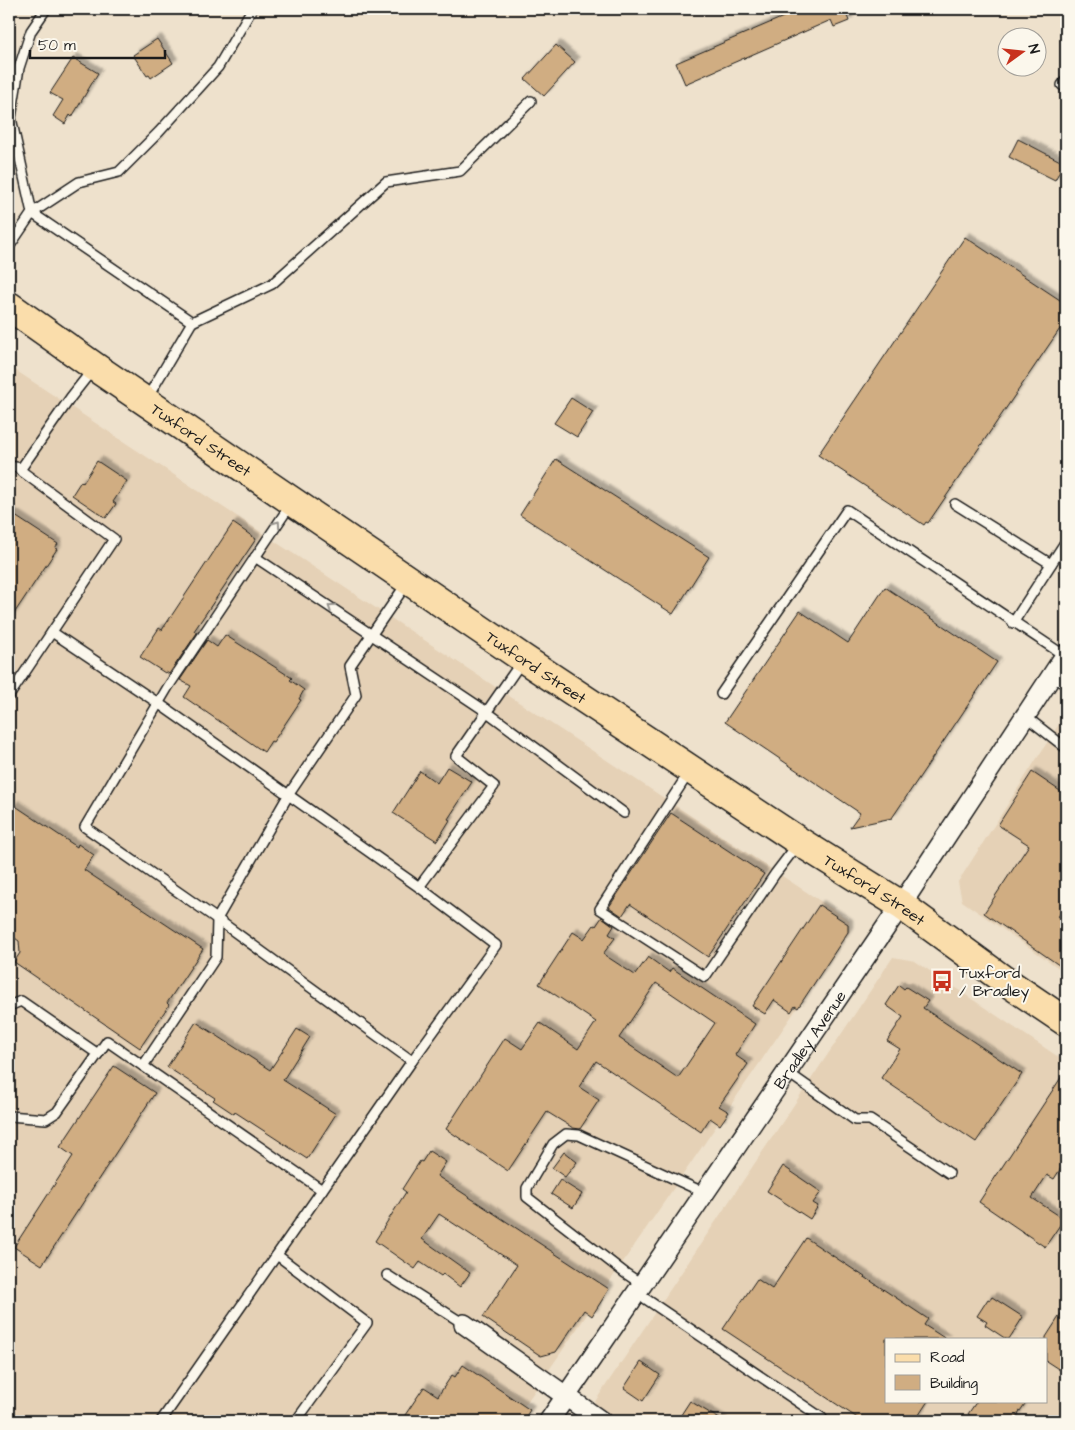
<svg xmlns="http://www.w3.org/2000/svg" width="1075" height="1430" viewBox="0 0 1075 1430" font-family="'Architects Daughter',sans-serif">
  <defs>
    <filter id="shadow"><feDropShadow dx="4.5" dy="-4.5" stdDeviation="1" flood-color="#0004"/></filter>
  </defs>
  <rect width="100%" height="100%" fill="#eee1cc"/>
  <filter id="ink" filterUnits="userSpaceOnUse"><feTurbulence type="fractalNoise" baseFrequency=".02" numOctaves="2"/><feDisplacementMap in="SourceGraphic" scale="10" xChannelSelector="R" yChannelSelector="G"/><feConvolveMatrix kernelMatrix="1 2 1 2 8 2 1 2 1" color-interpolation-filters="sRGB"/></filter>
  <g filter="url(#ink)">
    <g fill="#e5d1b6" fill-rule="evenodd">
      <path d="M9,366L849,920L850,931L514,1421H9Z"/>
      <path d="M1066,713V973L962,901L958,882Z"/>
      <path d="M893,957L915,961L1066,1062V1421H582ZM886,1339H1046V1401H886Z"/>
    </g>
    <g fill="#d0ad82" stroke="#1c1c1c" fill-rule="evenodd" filter="url(#shadow)">
      <path d="M802,9H856L846,13L849,21L834,27L831,20L685,84L676,63Z"/>
      <path d="M157,39L173,63L151,78L149,75L147,76L133,55Z"/>
      <path d="M556,45L575,62L544,96L525,79Z"/>
      <path d="M73,58L98,73L72,117L70,115L65,124L53,116L63,100L50,93Z"/>
      <path d="M1018,139L1064,163L1055,180L1009,157Z"/>
      <path d="M965,237L1066,304V320L928,523L926,522L924,525L818,455Z"/>
      <path d="M571,398L593,412L577,437L554,423Z"/>
      <path d="M556,459L709,557L673,614L520,515Z"/>
      <path d="M97,461L127,481L113,502L116,504L106,518L72,495L81,481L83,483Z"/>
      <path d="M9,512L58,544L55,548L57,549L9,621Z"/>
      <path d="M233,523L256,539L194,631L197,633L169,674L166,672L165,673L140,657L159,628L162,630Z"/>
      <path d="M885,587L997,662L892,818L850,827L860,813L725,722L800,611L848,643Z"/>
      <path d="M225,635L292,678L290,680L304,690L299,699L301,700L273,742L271,741L264,752L184,697L191,686L180,680L207,640L217,647Z"/>
      <path d="M447,767L472,782L448,819L450,820L437,841L393,813L420,771L437,783Z"/>
      <path d="M1032,772L1066,795V904L1058,917L1066,922V970L984,913L1029,845L998,825Z"/>
      <path d="M14,805L77,847L78,844L94,855L84,870L203,949L167,1003L169,1005L140,1048L14,962L20,953L19,941L9,934V812Z"/>
      <path d="M671,813L764,874L708,957L630,904L622,916L609,907Z"/>
      <path d="M819,905L848,924V932L798,1008L795,1006L791,1012L774,1000L765,1014L752,1006Z"/>
      <path d="M602,917L614,926L609,934L615,938L603,954L635,975L648,957L669,972L672,968L755,1024L735,1055L748,1064L719,1106L729,1112L720,1125L710,1118L701,1132L596,1061L579,1087L599,1100L580,1129L573,1128L547,1112L508,1171L446,1129L505,1038L522,1049L540,1023L578,1049L596,1022L539,984L573,932L584,939L594,925L596,926ZM656,983L715,1023L678,1078L619,1038Z"/>
      <path d="M899,985L904,989L906,987L928,1001L923,1008L1022,1074L976,1142L881,1078L900,1049L887,1041L903,1017L886,1005Z"/>
      <path d="M196,1022L270,1070L297,1029L310,1037L283,1080L336,1114L307,1159L235,1112L234,1114L213,1100L215,1098L167,1067Z"/>
      <path d="M114,1066L155,1093L42,1265L14,1247L73,1156L60,1147Z"/>
      <path d="M1066,1070V1160L1054,1179L1047,1175L1032,1198L1064,1219L1045,1247L979,1202Z"/>
      <path d="M429,1151L446,1162L437,1176L609,1289L592,1316L584,1310L556,1352L541,1356L483,1317L517,1265L439,1214L422,1239L470,1273L460,1287L443,1274L441,1276L420,1262L415,1269L375,1241L406,1192L402,1189L420,1161L422,1162Z"/>
      <path d="M564,1152L577,1162L565,1177L552,1168Z"/>
      <path d="M783,1166L821,1192L813,1203L818,1206L810,1219L767,1191Z"/>
      <path d="M560,1180L582,1194L573,1208L551,1194Z"/>
      <path d="M806,1238L928,1319L924,1325L946,1339H886V1401H928L915,1421H862L723,1329L757,1279L772,1289Z"/>
      <path d="M992,1297L1023,1317L1009,1339H1006L985,1325L987,1322L977,1316L988,1299L990,1300Z"/>
      <path d="M1066,1306V1374L1046,1361V1337Z"/>
      <path d="M641,1362L660,1375L643,1401L624,1388Z"/>
      <path d="M463,1365L530,1410L523,1421H401L424,1387L438,1396L452,1375L455,1377Z"/>
      <path d="M690,1401L723,1421H677Z"/>
      <path d="M977,1401H1027L1013,1421H979L968,1414Z"/>
    </g>
    <g fill="none" stroke-linecap="round" stroke-linejoin="round">
      <g stroke="#1c1c1c" stroke-width="12">
        <g id="lane">
          <path d="M46,9L31,31L19,68L11,118L32,213L79,182L119,172L159,132L218,67L252,9"/>
          <path d="M1066,80L1062,85L1066,88"/>
          <path d="M9,247L32,213L192,322L146,400"/>
          <path d="M192,322L272,284L386,182L460,171L531,101"/>
          <path d="M9,466L21,468"/>
          <path d="M955,504L1051,564"/>
          <path d="M255,557L487,712L624,813"/>
          <path d="M1013,623L1066,541"/>
          <path d="M52,632L158,703L419,887L494,786L456,756L522,661"/>
          <path d="M1052,676L1066,685"/>
          <path d="M721,694L847,510L1065,656"/>
          <path d="M9,696L114,539L20,470L71,397L93,369"/>
          <path d="M1025,716L1066,748"/>
          <path d="M690,771L600,909L705,977L775,874L798,844"/>
          <path d="M9,1006L21,1001L98,1054L107,1041L322,1190"/>
          <path d="M412,1061L496,945L419,887"/>
          <path d="M143,1066L216,957L217,919L289,794L356,695L350,666L407,583"/>
          <path d="M787,1072L855,1120H870L949,1173"/>
          <path d="M9,1116L46,1119L57,1112L98,1054"/>
          <path d="M277,1255L367,1323L296,1421"/>
          <path d="M387,1275L464,1324"/>
          <path d="M643,1285L625,1273L527,1197V1188L553,1144L566,1134L579,1135L705,1193"/>
          <path d="M637,1293L822,1418"/>
          <path d="M161,1421L412,1061L217,919L85,827L168,687L291,504"/>
        </g>
      </g>
      <g stroke="#1c1c1c" stroke-width="22">
        <g id="street">
          <path d="M464,1324L601,1421"/>
          <path id="s1" d="M549,1421L901,905L1066,654"/>
        </g>
      </g>
      <g stroke="#1c1c1c" stroke-width="31">
        <g id="primary">
          <path id="s2" d="M9,306L95,367L524,659L800,842L901,905L1001,978L1066,1022"/>
        </g>
      </g>
      <use href="#lane" stroke="#fbf7ec" stroke-width="9"/>
      <use href="#street" stroke="#fbf7ec" stroke-width="19"/>
      <use href="#primary" stroke="#faddab" stroke-width="28"/>
    </g>
    <defs><path id="oneway-chevron" d="M-2-3.5L2.5 0L-2 3.5" fill="none" stroke-width="1.6" stroke-linecap="round" stroke-linejoin="round" transform="scale(1.25)"/></defs>
    <g stroke="#97948e">
      <use href="#oneway-chevron" transform="translate(277 524) rotate(-55)"/>
      <use href="#oneway-chevron" transform="translate(331 607) rotate(-147)"/>
    </g>
  </g>
  <defs>
    <g id="bus-bare" transform="scale(1.725)"><path d="M-5-6H5V4H4V6H2V4H-2V6H-4V4H-5ZM-3.5-4V0h7V-4ZM-3.5 1.2v1.5H-2V1.2ZM2 1.2v1.5H3.5V1.2Z" fill="#c8321e" stroke="#fbf7ec" stroke-width="2.5" paint-order="stroke"/></g>
  </defs>
  <g fill-rule="evenodd">
    <use href="#bus-bare" x="942" y="981"/>
  </g>
  <g text-anchor="middle" stroke-width="4" stroke-linejoin="round" paint-order="stroke">
    <g font-size="16" fill="#1c1c1c" stroke="#fbf7ec">
      <text dy="6" stroke="none"><textPath href="#s2" startOffset="234">Tuxford Street</textPath></text>
      <text dy="6" stroke="none"><textPath href="#s2" startOffset="639">Tuxford Street</textPath></text>
      <text dy="6" stroke="none"><textPath href="#s2" startOffset="1044">Tuxford Street</textPath></text>
      <text dy="6" stroke="none"><textPath href="#s1" startOffset="462">Bradley Avenue</textPath></text>
    </g>
    <g font-size="16" fill="#1c1c1c" stroke="#fbf7ec" text-anchor="start">
      <text x="959" y="978">Tuxford<tspan x="959" dy="18">/ Bradley</tspan></text>
    </g>
  </g>
  <rect width="1075" height="1430" fill="none" stroke="#fbf7ec" stroke-width="30"/>
  <rect x="15" y="15" width="1045" height="1400" fill="none" stroke="#1c1c1c" stroke-width="2" filter="url(#ink)"/>
  <rect x="885" y="1338" width="162" height="65" fill="#fbf7ec" stroke="#a29f99"/>
  <rect x="895" y="1354" width="25" height="8" fill="#faddab" stroke="#a29f99"/>
  <text x="930" y="1362" font-size="15" fill="#1c1c1c">Road</text>
  <rect x="895" y="1375" width="25" height="15" fill="#d0ad82" stroke="#a29f99"/>
  <text x="930" y="1388" font-size="15" fill="#1c1c1c">Building</text>
  <g transform="translate(1022 52) rotate(75)"><circle r="24" fill="#fbf7ec" stroke="#a29f99"/>
  <path d="M0-4L9 19L0 12L-9 19Z" fill="#c8321e"/>
  <text y="-8" font-size="14" font-weight="bold" text-anchor="middle" fill="#1c1c1c">N</text>
  </g>
  <path d="M30 50v8h135v-8" fill="none" stroke="#1c1c1c" stroke-width="2.5"/>
  <text x="38" y="50" font-size="15" fill="#1c1c1c" stroke="#fbf7ec" stroke-width="4" paint-order="stroke">50 m</text>
</svg>
